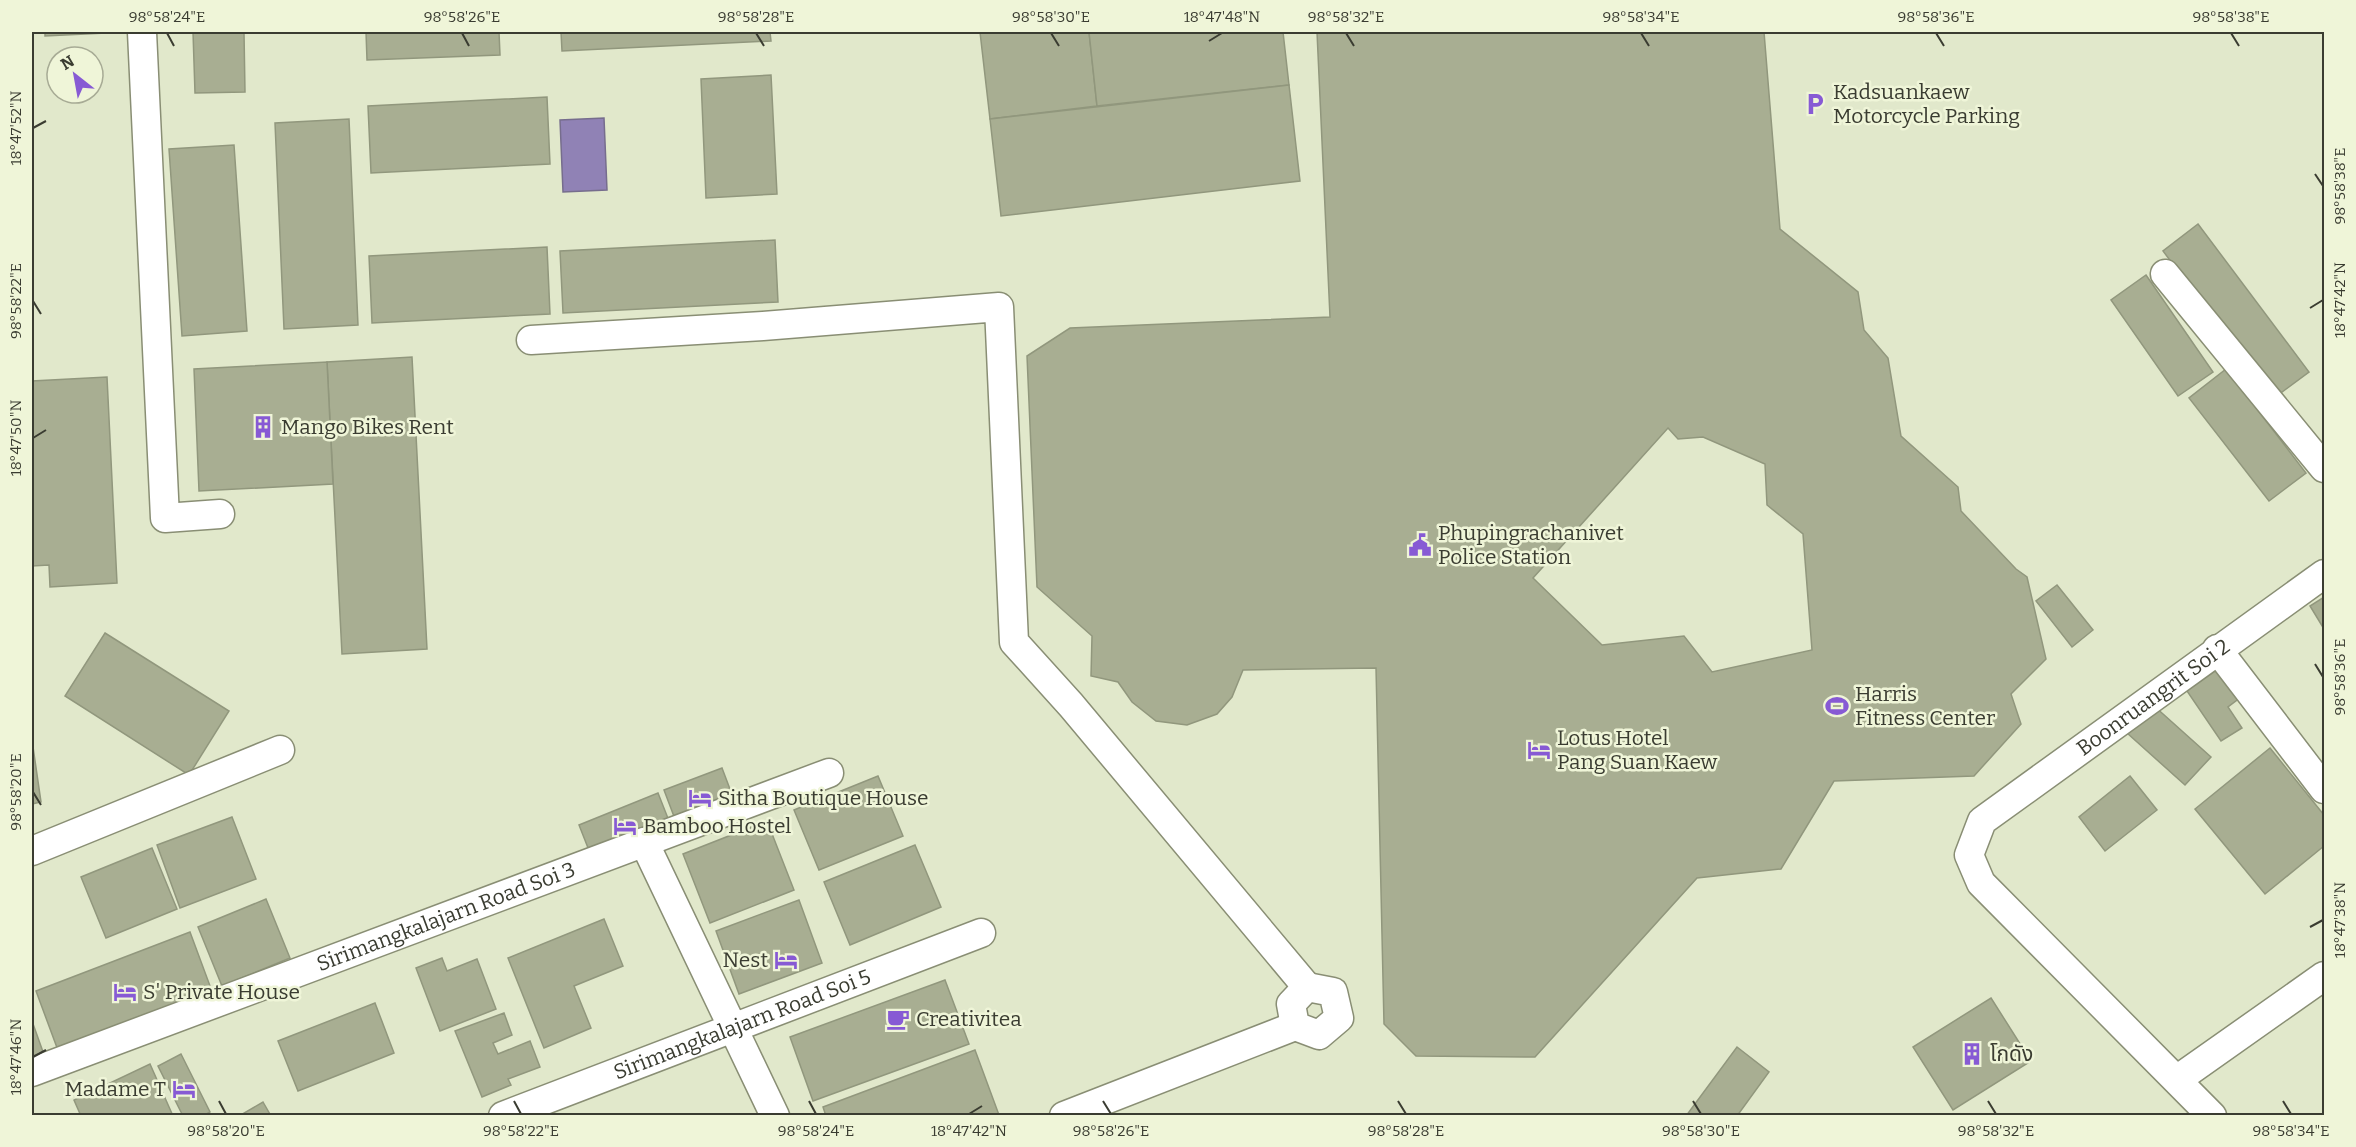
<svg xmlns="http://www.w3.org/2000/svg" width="2356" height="1147" viewBox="0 0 2356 1147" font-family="Bitter,'Noto Sans Thai',serif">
  <rect width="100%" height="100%" fill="#e1e8cb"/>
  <path fill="#9082b5" stroke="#766d8d" stroke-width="1.5" d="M604,118L607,190L563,192L560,120Z"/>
  <g fill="#a8ae92" stroke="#91977d" stroke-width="1.5" fill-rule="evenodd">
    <path d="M45,32H127L45,36Z"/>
    <path d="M193,32H244L245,92L195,93Z"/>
    <path d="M366,32H499L500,55L367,60Z"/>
    <path d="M561,32H770L771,41L562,51Z"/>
    <path d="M980,32H1089L1097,106L990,119Z"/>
    <path d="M1089,32H1283L1289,85L1097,106Z"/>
    <path d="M1317,32H1764L1780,229L1858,292L1864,330L1888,358L1901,436L1958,487L1961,511L2016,569L2027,577L2046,659L2011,694L2021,724L1974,776L1834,781L1781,869L1697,878L1535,1057L1416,1056L1384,1024L1376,668L1243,670L1232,697L1217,714L1187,725L1156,721L1132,702L1118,682L1091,676L1092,636L1037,587L1027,356L1070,328L1330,317ZM1668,428L1678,439L1703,437L1765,464L1767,505L1803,534L1812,650L1712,672L1684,636L1602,645L1533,578Z"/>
    <path d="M771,75L777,194L706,198L701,79Z"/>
    <path d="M1289,85L1300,181L1001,216L990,119Z"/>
    <path d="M547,97L550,164L371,173L368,106Z"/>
    <path d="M349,119L358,325L284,329L275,123Z"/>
    <path d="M234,145L247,331L182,336L169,149Z"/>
    <path d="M2198,224L2309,372L2274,398L2163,251Z"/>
    <path d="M775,240L778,302L563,313L560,251Z"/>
    <path d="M547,247L550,314L372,323L369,256Z"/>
    <path d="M2146,275L2213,372L2178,396L2111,300Z"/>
    <path d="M412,357L427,649L342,654L327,362Z"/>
    <path d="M327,362L333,484L199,491L194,369Z"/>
    <path d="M2226,369L2306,473L2269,501L2189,398Z"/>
    <path d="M107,377L117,583L50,587L49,565L32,566V381Z"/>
    <path d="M2057,585L2093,630L2072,647L2036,601Z"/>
    <path d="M2324,597V629L2310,606Z"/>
    <path d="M105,633L229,711L189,775L65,696Z"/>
    <path d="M2221,667L2241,697L2228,707L2242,728L2221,741L2187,691Z"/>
    <path d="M2153,705L2211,757L2185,785L2127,733Z"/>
    <path d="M32,740L41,802L32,804Z"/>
    <path d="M2270,748L2324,815V846L2265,894L2195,809Z"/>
    <path d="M722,768L736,805L678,827L664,790Z"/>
    <path d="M878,776L903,836L819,870L794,810Z"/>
    <path d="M2130,776L2157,810L2105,851L2079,817Z"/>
    <path d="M658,793L671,826L592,858L579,825Z"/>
    <path d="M232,817L256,879L180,908L157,845Z"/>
    <path d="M767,821L794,890L710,923L683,854Z"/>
    <path d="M915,845L941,907L850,945L824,882Z"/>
    <path d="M152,848L177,909L106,938L81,877Z"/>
    <path d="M266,899L290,958L222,986L198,927Z"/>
    <path d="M799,900L822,963L739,994L716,931Z"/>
    <path d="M604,919L623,966L574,986L591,1028L544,1048L508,958Z"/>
    <path d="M190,932L213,994L59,1053L36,991Z"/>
    <path d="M442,958L447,971L477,959L496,1009L440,1031L416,968Z"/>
    <path d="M945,980L969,1044L813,1101L790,1037Z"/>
    <path d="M1991,998L2031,1061L1953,1110L1913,1047Z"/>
    <path d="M375,1003L394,1053L298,1091L278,1041Z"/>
    <path d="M504,1013L512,1035L493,1043L498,1054L530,1041L540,1067L508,1079L511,1085L482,1097L455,1031Z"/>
    <path d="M32,1021L47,1063L32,1069Z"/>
    <path d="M1737,1047L1769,1072L1737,1116H1686Z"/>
    <path d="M975,1050L999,1115L826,1116L823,1107Z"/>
    <path d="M181,1054L210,1112L203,1116H183L158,1066Z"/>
    <path d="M150,1064L173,1116H81L74,1100Z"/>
    <path d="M263,1102L271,1116H239Z"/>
  </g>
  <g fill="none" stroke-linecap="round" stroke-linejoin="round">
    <g stroke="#898e74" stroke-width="31">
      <g id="minor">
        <path d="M142,32L165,518L220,514"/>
        <path d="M2165,274L2324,468"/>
        <path d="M531,340L763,326L999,307L1014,642L1071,705L1307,987"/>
        <path d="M2217,649L2324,789"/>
        <path d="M644,842L775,1116"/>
        <path d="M32,851L280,750"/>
        <path d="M1307,987L1333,992L1339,1018L1319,1035L1295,1026L1291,1004Z"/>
        <path id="s1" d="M32,1072L829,773"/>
        <path d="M2178,1079L2324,976"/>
        <path id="s2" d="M503,1116L981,933"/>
        <path d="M1064,1116L1295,1026"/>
        <path id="s3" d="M2212,1116L1981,883L1969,855L1982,821L2324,574"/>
      </g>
    </g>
    <use href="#minor" stroke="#fff" stroke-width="28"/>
  </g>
  <path fill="none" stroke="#3a3c31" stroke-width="2" d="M167,33L174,46M462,33L469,46M756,33L764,46M1051,33L1059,46M1346,33L1354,46M1641,33L1649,46M1936,33L1944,46M2231,33L2239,46M1209,41L1222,33M33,128L46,121M2315,174L2323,186M33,301L41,314M2310,308L2323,300M33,438L46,430M2315,664L2323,677M33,792L41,805M2310,927L2323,920M33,1057L46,1050M219,1101L226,1114M514,1101L521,1114M809,1101L816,1114M1103,1101L1111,1114M1398,1101L1406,1114M1693,1101L1701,1114M1988,1101L1996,1114M2283,1101L2291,1114M969,1114L982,1106"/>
  <defs>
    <g id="parking-bare" transform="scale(1.8)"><path d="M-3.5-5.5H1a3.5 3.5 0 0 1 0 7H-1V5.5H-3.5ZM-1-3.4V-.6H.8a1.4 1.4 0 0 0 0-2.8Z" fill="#875ad4" stroke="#eff5d8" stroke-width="2.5" paint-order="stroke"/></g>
    <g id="building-bare" transform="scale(1.8)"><path d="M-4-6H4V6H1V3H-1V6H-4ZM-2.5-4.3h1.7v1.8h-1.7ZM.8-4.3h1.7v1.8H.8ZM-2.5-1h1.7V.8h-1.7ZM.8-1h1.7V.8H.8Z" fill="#875ad4" stroke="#eff5d8" stroke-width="2.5" paint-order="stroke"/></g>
    <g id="civic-bare" transform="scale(1.8)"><path d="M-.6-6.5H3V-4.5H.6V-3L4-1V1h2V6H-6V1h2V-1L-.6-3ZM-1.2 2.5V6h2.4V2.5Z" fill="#875ad4" stroke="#eff5d8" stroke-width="2.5" paint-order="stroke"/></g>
    <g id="stadium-bare" transform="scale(1.8)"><path d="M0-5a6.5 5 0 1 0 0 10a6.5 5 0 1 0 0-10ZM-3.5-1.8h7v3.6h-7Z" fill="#875ad4" stroke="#eff5d8" stroke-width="2.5" paint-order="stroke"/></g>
    <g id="hotel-bare" transform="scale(1.8)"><path d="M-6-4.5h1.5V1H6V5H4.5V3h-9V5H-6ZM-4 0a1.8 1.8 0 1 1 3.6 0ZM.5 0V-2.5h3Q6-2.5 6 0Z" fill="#875ad4" stroke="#eff5d8" stroke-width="2.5" paint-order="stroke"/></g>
    <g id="cafe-bare" transform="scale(1.8)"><path d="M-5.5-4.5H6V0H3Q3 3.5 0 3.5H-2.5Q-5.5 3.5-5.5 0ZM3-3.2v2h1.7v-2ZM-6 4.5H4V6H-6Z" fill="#875ad4" stroke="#eff5d8" stroke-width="2.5" paint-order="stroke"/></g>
  </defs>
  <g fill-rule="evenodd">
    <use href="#parking-bare" x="1815" y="104"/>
    <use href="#building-bare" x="263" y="427"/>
    <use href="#civic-bare" x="1420" y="545"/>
    <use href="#stadium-bare" x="1837" y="706"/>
    <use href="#hotel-bare" x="1539" y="750"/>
    <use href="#hotel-bare" x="700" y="798"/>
    <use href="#hotel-bare" x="625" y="826"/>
    <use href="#hotel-bare" x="786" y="960"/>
    <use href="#hotel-bare" x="125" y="992"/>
    <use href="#cafe-bare" x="898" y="1019"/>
    <use href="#building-bare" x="1972" y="1054"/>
    <use href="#hotel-bare" x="184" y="1089"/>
  </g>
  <g text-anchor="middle" stroke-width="5" stroke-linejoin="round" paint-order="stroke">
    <g font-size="21" fill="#3a3c31" stroke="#eff5d8" text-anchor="start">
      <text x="1833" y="99">Kadsuankaew<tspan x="1833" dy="24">Motorcycle Parking</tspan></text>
      <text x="281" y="434">Mango Bikes Rent</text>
      <text x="1438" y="540">Phupingrachanivet<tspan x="1438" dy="24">Police Station</tspan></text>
      <text x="1855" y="701">Harris<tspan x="1855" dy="24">Fitness Center</tspan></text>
      <text x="1557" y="745">Lotus Hotel<tspan x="1557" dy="24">Pang Suan Kaew</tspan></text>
      <text x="718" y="805">Sitha Boutique House</text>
      <text x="643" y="833">Bamboo Hostel</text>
      <text x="768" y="967" text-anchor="end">Nest</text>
      <text x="143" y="999">S' Private House</text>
      <text x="916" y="1026">Creativitea</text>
      <text x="1990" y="1061">โกดัง</text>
      <text x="166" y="1096" text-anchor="end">Madame T</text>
    </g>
    <g font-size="21" fill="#3a3c31" stroke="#eff5d8">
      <text dy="7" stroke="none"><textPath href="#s3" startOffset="606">Boonruangrit Soi 2</textPath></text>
      <text dy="7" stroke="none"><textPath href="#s1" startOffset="442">Sirimangkalajarn Road Soi 3</textPath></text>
      <text dy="7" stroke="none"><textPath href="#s2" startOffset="256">Sirimangkalajarn Road Soi 5</textPath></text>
    </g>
  </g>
  <rect width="2356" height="1147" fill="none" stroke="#eff5d8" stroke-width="66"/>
  <g transform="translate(75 75) rotate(329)"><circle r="28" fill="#eff5d8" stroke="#a7ab95" stroke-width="1.5"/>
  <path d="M0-4.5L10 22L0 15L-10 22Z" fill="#875ad4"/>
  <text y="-9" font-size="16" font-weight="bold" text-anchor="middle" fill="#3a3c31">N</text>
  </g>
  <rect x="33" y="33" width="2290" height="1081" fill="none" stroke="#3a3c31" stroke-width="2"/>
  <g font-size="15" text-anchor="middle" fill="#3a3c31">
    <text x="167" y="22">98°58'24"E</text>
    <text x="462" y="22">98°58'26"E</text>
    <text x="756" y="22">98°58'28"E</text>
    <text x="1051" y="22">98°58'30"E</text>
    <text x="1222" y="22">18°47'48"N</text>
    <text x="1346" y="22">98°58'32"E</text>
    <text x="1641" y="22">98°58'34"E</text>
    <text x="1936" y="22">98°58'36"E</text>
    <text x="2231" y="22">98°58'38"E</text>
    <text transform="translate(16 128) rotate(-90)" y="5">18°47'52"N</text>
    <text transform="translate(2340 186) rotate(-90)" y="5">98°58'38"E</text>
    <text transform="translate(2340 300) rotate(-90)" y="5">18°47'42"N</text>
    <text transform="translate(16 301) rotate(-90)" y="5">98°58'22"E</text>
    <text transform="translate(16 438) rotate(-90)" y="5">18°47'50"N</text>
    <text transform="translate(2340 677) rotate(-90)" y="5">98°58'36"E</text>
    <text transform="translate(16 792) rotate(-90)" y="5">98°58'20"E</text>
    <text transform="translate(2340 920) rotate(-90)" y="5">18°47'38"N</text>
    <text transform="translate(16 1057) rotate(-90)" y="5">18°47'46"N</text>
    <text x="226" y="1136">98°58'20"E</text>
    <text x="521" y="1136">98°58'22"E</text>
    <text x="816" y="1136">98°58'24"E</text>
    <text x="969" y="1136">18°47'42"N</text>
    <text x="1111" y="1136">98°58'26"E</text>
    <text x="1406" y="1136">98°58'28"E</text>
    <text x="1701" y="1136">98°58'30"E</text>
    <text x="1996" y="1136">98°58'32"E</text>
    <text x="2291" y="1136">98°58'34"E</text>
  </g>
</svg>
